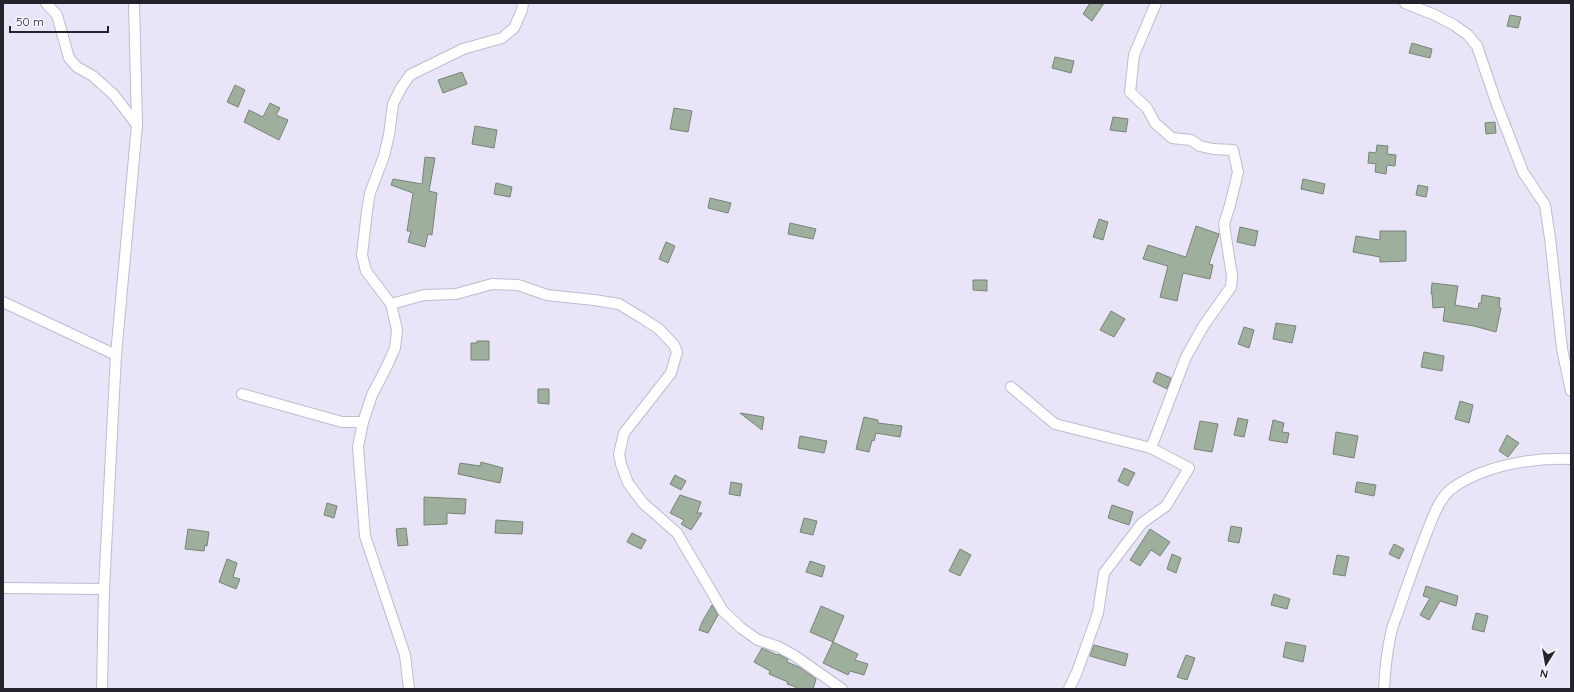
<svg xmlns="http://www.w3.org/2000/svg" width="1574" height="692" viewBox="0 0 1574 692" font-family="Quicksand,sans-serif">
  <rect width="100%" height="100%" fill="#eae4f9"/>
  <g fill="#9faf9e" stroke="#768475">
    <path d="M1090,3H1104L1092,21L1083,14Z"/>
    <path d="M1510,15L1521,17L1518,28L1507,26Z"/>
    <path d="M1412,43L1432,49L1430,58L1409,53Z"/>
    <path d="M1055,57L1074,61L1071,73L1052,68Z"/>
    <path d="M462,72L467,84L443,93L438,80Z"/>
    <path d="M235,85L245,90L238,107L227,102Z"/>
    <path d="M270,103L280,108L276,115L288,120L279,140L244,122L249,110L263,117Z"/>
    <path d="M674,108L692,111L688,132L670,129Z"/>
    <path d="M1113,117L1128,119L1126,132L1110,130Z"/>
    <path d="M1495,122L1496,133L1486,134L1485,123Z"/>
    <path d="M475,126L497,130L494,148L472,144Z"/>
    <path d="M1377,145L1388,146L1387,154L1396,155L1395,166L1387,165L1386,174L1375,172L1376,164L1368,163L1369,152L1376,153Z"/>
    <path d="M425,157L435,158L429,191L437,193L432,235L428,234L425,247L408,242L411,231H407L413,193L391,185L393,179L422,184Z"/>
    <path d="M1303,179L1325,184L1323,194L1301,189Z"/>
    <path d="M496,183L512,187L510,197L494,194Z"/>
    <path d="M1418,185L1428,187L1426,197L1416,195Z"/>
    <path d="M710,198L731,203L728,213L708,208Z"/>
    <path d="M1099,219L1108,222L1103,240L1093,237Z"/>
    <path d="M790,223L816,229L813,239L788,234Z"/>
    <path d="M1196,226L1219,234L1209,264L1213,265L1210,279L1183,273L1177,301L1160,297L1168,266L1143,259L1148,245L1186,257Z"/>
    <path d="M1240,227L1258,231L1255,246L1237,242Z"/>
    <path d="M1380,231H1406V261L1380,262V257L1353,252L1356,236L1380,240Z"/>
    <path d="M666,242L675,246L668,263L659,259Z"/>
    <path d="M973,280H987V291L973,290Z"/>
    <path d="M1432,283L1458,286L1455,305L1478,309L1479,303H1481L1482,295L1500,298L1499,307L1501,308L1496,332L1474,326L1443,321L1445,307L1433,308L1432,294H1431Z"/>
    <path d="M1111,311L1125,319L1114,337L1100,330Z"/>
    <path d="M1276,323L1296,326L1292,343L1273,339Z"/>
    <path d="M1244,327L1254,330L1249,348L1238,344Z"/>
    <path d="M477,341H489V360H471V343H477Z"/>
    <path d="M1424,352L1444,356L1442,371L1421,367Z"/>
    <path d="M1157,372L1171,378L1167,389L1153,382Z"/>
    <path d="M538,389H549V404L538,403Z"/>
    <path d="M1460,401L1473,405L1469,423L1455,419Z"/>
    <path d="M740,413L764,417L762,430Z"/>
    <path d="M864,417L878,420V423L902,426L900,437L876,433L874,441L872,440L869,452L856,449Z"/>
    <path d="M1238,418L1248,420L1244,437L1234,435Z"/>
    <path d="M1273,420L1284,423L1282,432L1289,433L1287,443L1269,440Z"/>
    <path d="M1200,421L1218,424L1212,452L1194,449Z"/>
    <path d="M1336,432L1358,436L1354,458L1333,454Z"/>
    <path d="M1507,435L1519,443L1508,457L1499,451Z"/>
    <path d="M800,436L827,441L824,453L798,448Z"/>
    <path d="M481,462L503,468L500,483L458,474L460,463L480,466Z"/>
    <path d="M1124,468L1135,473L1128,486L1118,481Z"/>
    <path d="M675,475L686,481L681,490L670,484Z"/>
    <path d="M731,482L742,484L740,496L729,494Z"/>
    <path d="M1357,482L1376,485L1374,496L1355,492Z"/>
    <path d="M680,495L701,502L697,513H702L691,530L681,524L684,520L670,513Z"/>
    <path d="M424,497L466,499L465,514L447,513V524L424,525Z"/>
    <path d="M327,503L337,506L334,518L324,515Z"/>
    <path d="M1112,505L1133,512L1129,525L1108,518Z"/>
    <path d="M804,518L817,521L813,535L800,532Z"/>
    <path d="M496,520L523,522L522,534L495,533Z"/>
    <path d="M1231,526L1242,528L1239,543L1228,541Z"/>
    <path d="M406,528L408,545L398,546L396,529Z"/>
    <path d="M188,529L209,532L207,546L205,545L204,551L185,549Z"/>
    <path d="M1150,529L1170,542L1160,556L1151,550L1140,566L1130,560Z"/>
    <path d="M632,533L646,540L641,549L627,542Z"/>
    <path d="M1394,544L1404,549L1399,559L1389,554Z"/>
    <path d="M960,549L971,555L960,576L949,571Z"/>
    <path d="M1172,554L1181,558L1176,573L1167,569Z"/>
    <path d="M1337,555L1349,557L1345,576L1333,574Z"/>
    <path d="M227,559L237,563L233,577L240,579L236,589L219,582Z"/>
    <path d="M810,561L825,566L822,577L806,572Z"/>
    <path d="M1426,586L1458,596L1456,606L1440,601L1429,620L1420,615L1430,598L1423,596Z"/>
    <path d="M1274,594L1290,599L1287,609L1271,605Z"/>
    <path d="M712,605L718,615L708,633L699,630L702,622Z"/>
    <path d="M821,606L844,616L833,642L810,632Z"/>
    <path d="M1476,613L1488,616L1484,632L1472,629Z"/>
    <path d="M833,642L858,654L855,660L868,664L864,675L850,671L848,675L823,663Z"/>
    <path d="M1286,642L1306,646L1303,662L1283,657Z"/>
    <path d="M1094,645L1128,654L1125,666L1090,656Z"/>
    <path d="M762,648L777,655L778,654L788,659L787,662L799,667L816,679L813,689H795L796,687L787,684L788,682L769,674L770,671L754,662Z"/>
    <path d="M1186,655L1195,658L1187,680L1177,677Z"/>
  </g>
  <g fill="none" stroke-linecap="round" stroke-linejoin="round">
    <g stroke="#c0bbcf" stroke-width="12">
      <g id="street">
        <path d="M46,3L57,15L69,58L77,67L93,76L114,95L137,125"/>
        <path d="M1405,3L1435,15L1454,25L1468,35L1477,46L1496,102L1523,172L1545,205L1550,238L1562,349L1571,391"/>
        <path d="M3,302L116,355"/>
        <path d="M391,304L424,295L456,294L492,284L518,285L547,295L594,300L619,304L642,318L659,329L674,345L677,352L671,373L624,433L619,454L621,464L628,483L643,503L677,533L723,611L741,628L758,640L779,647L795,656L842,689"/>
        <path d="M1011,387L1055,424L1151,448"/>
        <path d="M242,394L342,422H363"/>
        <path d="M3,588L104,589"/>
        <path d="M102,689L104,589L116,355L137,125L134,3"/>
        <path d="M409,689L405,655L365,536L358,447L363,422L372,395L387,366L395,348L397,330L391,304L366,271L362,255L367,211L370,193L384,156L389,135L393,104L401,88L410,75L463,49L502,38L514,28L522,10L523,3"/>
        <path d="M1069,689L1077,672L1098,613L1104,573L1142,523L1166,506L1189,468L1151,448L1186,357L1204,325L1231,287L1232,276L1224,224L1230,205L1238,172L1233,150L1213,149L1200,146L1191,140L1172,138L1155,123L1147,108L1130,92L1134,55L1156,3"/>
        <path d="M1384,689C1385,669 1387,649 1392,629C1394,621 1398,614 1400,606C1409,581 1417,557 1427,532C1433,517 1438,501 1450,490C1481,466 1533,457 1571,459"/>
      </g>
    </g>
    <use href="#street" stroke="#fff" stroke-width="10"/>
  </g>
  <rect width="1574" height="692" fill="none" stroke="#24222a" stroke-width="8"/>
  <g transform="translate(1546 664) rotate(191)" stroke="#f6f4fc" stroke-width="3" paint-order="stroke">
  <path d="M0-3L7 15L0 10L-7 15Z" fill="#24222a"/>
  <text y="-6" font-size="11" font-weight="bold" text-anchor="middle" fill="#24222a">N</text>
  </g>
  <path d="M10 26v6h98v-6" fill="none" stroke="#24222a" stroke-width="2"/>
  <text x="16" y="26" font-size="12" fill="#24222a" stroke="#f6f4fc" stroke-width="3" paint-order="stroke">50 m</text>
</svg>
